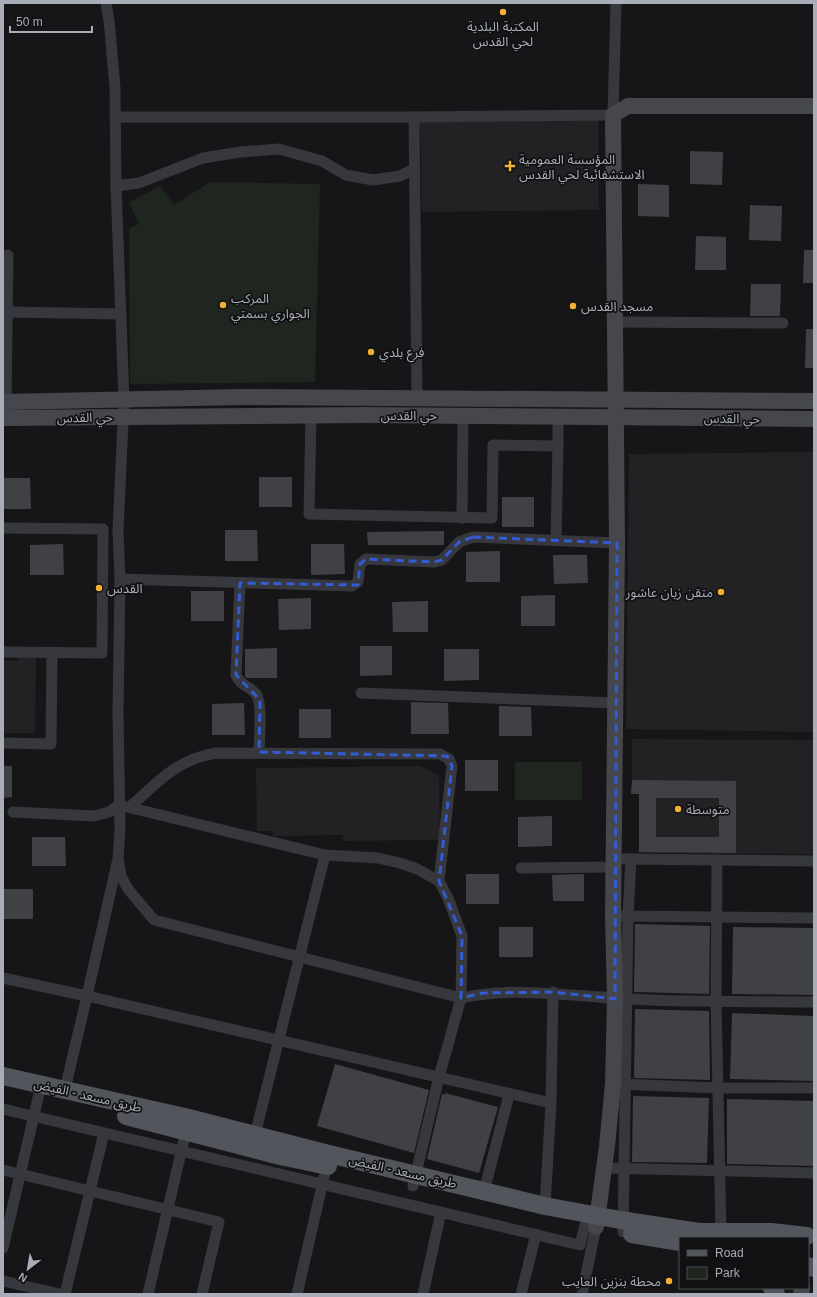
<svg xmlns="http://www.w3.org/2000/svg" width="817" height="1297" viewBox="0 0 817 1297" font-family="Arial,'Noto Sans Arabic',sans-serif">
  <rect width="100%" height="100%" fill="#161618"/>
  <g fill="#222225">
    <path d="M598,120L599,210L422,212L420,122Z"/>
    <path d="M814,452V732L626,729L629,454Z"/>
    <path d="M18,657H36L35,733H3V660L17,661Z"/>
    <path d="M632,739L814,740V854L639,853V794H632Z"/>
    <path d="M420,766L439,776L440,840L343,841V835L274,836L273,831H257L256,768Z"/>
  </g>
  <g fill="#1e261f">
    <path d="M210,182L320,184L315,382L130,384L129,228L139,224L129,202L160,186L174,205Z"/>
    <rect x="515" y="762" width="67" height="38"/>
  </g>
  <g fill="#404145" fill-rule="evenodd">
    <path d="M690,151L723,152L722,185L690,184Z"/>
    <path d="M638,184L669,185V217L638,216Z"/>
    <path d="M750,205L782,206L781,241L749,240Z"/>
    <path d="M696,236L726,237V270H695Z"/>
    <path d="M804,250H814V283H803Z"/>
    <path d="M751,284H781L780,316H750Z"/>
    <path d="M806,329H814V368H805Z"/>
    <rect x="259" y="477" width="33" height="30"/>
    <path d="M3,478H30L31,509H3Z"/>
    <rect x="502" y="497" width="32" height="30"/>
    <path d="M225,530H257L258,561H225Z"/>
    <path d="M444,531V545H368L367,532Z"/>
    <path d="M63,544L64,575H30V545Z"/>
    <path d="M311,544H344L345,574L311,575Z"/>
    <path d="M500,551V582H466V552Z"/>
    <path d="M553,555H587L588,583L554,584Z"/>
    <rect x="191" y="591" width="33" height="30"/>
    <path d="M555,595V626H521V596Z"/>
    <path d="M311,598V629L279,630L278,599Z"/>
    <path d="M428,601V632H393L392,602Z"/>
    <path d="M360,646H392V675L360,676Z"/>
    <path d="M277,648V678H247L245,677V649Z"/>
    <path d="M444,649H479V680L444,681Z"/>
    <path d="M411,702L448,703L449,734H411Z"/>
    <path d="M244,703L245,735H212V704Z"/>
    <path d="M499,706L531,707L532,736H499Z"/>
    <rect x="299" y="709" width="32" height="29"/>
    <rect x="465" y="760" width="33" height="31"/>
    <path d="M3,766H12V797L3,798Z"/>
    <path d="M632,780L736,781V853L639,852V794H631ZM656,798H719V837H656Z"/>
    <path d="M552,816V846L518,847V817Z"/>
    <path d="M32,837H65L66,866H32Z"/>
    <rect x="466" y="874" width="33" height="30"/>
    <path d="M584,874V901H553L552,875Z"/>
    <rect x="3" y="889" width="30" height="30"/>
    <path d="M635,924L710,926L709,994L634,992Z"/>
    <rect x="499" y="927" width="34" height="30"/>
    <path d="M733,927L814,928V995L732,994Z"/>
    <path d="M635,1009L709,1011L710,1080L634,1078Z"/>
    <path d="M732,1013L814,1016V1081L730,1079Z"/>
    <path d="M335,1064L429,1090L414,1153L317,1126Z"/>
    <path d="M445,1093L498,1107L479,1173L427,1159L442,1094L445,1095Z"/>
    <path d="M633,1096L709,1098L707,1163L632,1162Z"/>
    <path d="M727,1099L814,1101V1166L727,1164Z"/>
  </g>
  <g fill="none" stroke-linecap="round" stroke-linejoin="round">
    <g stroke="#37383d" stroke-width="11">
      <path d="M106,3L109,20L115,88L116,186L124,400L118,531L120,579L118,712L120,830L118,858L121,876L128,889L154,920L461,998C511,987 564,995 614,998C681,1003 748,1001 814,1002"/>
      <path d="M116,117H414"/>
      <path d="M116,186L139,183L203,158L240,152L279,149L322,161L346,175L373,180L400,176L414,169"/>
      <path d="M7,312L121,314"/>
      <path d="M615,322L783,323"/>
      <path d="M417,398L414,117L613,115L616,3"/>
      <path d="M6,402L8,255"/>
      <path d="M311,415L309,514L492,518L493,445L558,446V416"/>
      <path d="M462,518L463,415"/>
      <path d="M3,528L103,529L102,653L3,652"/>
      <path d="M556,540L558,446"/>
      <path d="M120,579L352,586L358,582L360,564L366,559L434,562L442,560L459,542L473,537L617,543"/>
      <path d="M240,583L236,675C240,686 250,686 256,694C263,703 259,740 259,752"/>
      <path d="M361,693L615,703"/>
      <path d="M3,743L51,744L52,653"/>
      <path d="M130,807C159,781 176,760 216,753L440,754L449,759L452,766L439,881"/>
      <path d="M13,812L94,816L109,812L119,805L325,855L378,858L400,863L417,869L439,881L448,898L462,936L461,998L439,1077L413,1186"/>
      <path d="M624,859L814,861"/>
      <path d="M717,860L716,1001L721,1232"/>
      <path d="M117,863L87,996L551,1103L545,1206"/>
      <path d="M521,868L613,867"/>
      <path d="M621,916L814,918"/>
      <path d="M3,978L87,996L65,1089"/>
      <path d="M619,1084L717,1088H814"/>
      <path d="M551,1103L553,992"/>
      <path d="M3,1109L580,1245L585,1225"/>
      <path d="M255,1135L325,855"/>
      <path d="M604,1168L814,1173"/>
      <path d="M3,1170L219,1222L202,1294"/>
      <path d="M484,1191L509,1095"/>
      <path d="M623,1232L628,916L631,859"/>
      <path d="M3,1248L41,1085"/>
      <path d="M3,1281L60,1294"/>
      <path d="M65,1294L104,1133"/>
      <path d="M148,1294L187,1127"/>
      <path d="M297,1294L328,1160"/>
      <path d="M423,1294L441,1212"/>
      <path d="M521,1294L536,1234"/>
      <path d="M582,1294L596,1227"/>
    </g>
    <g stroke="#45474d" stroke-width="16">
      <path d="M3,402L240,397L814,401"/>
      <path d="M3,418L364,415L814,419"/>
      <path d="M596,1227L607,1146L613,1084L615,999L613,916L617,543L613,115L628,106H814"/>
      <path d="M801,1294L802,1288"/>
    </g>
    <g stroke="#53555c" stroke-width="18">
      <path d="M3,1076L189,1118L329,1154L545,1206L620,1220L699,1232H771L807,1236"/>
      <path d="M126,1116L280,1156L328,1166"/>
      <path d="M632,1234L680,1242"/>
      <path d="M808,1266L814,1268"/>
      <path d="M772,1288L776,1294"/>
    </g>
  </g>
  <path fill="none" stroke="#325cd3" stroke-width="3" stroke-dasharray="8 5" stroke-linejoin="round" d="M473,537L617,543L615,999L553,992L483,993L461,998L462,936L439,881L452,766L447,756L259,752L260,700L236,675L240,583L358,585L360,564L366,559L434,562L442,560L459,542Z"/>
  <g fill="#f2b134" stroke="#111113" stroke-width="1.5">
    <circle cx="503" cy="12" r="4"/>
    <path d="M508 160h4v4h4v4h-4v4h-4v-4h-4v-4h4z"/>
    <circle cx="223" cy="305" r="4"/>
    <circle cx="573" cy="306" r="4"/>
    <circle cx="371" cy="352" r="4"/>
    <circle cx="99" cy="588" r="4"/>
    <circle cx="721" cy="592" r="4"/>
    <circle cx="678" cy="809" r="4"/>
    <circle cx="669" cy="1281" r="4"/>
  </g>
  <g text-anchor="middle" stroke-width="3.5" stroke-linejoin="round" paint-order="stroke">
    <g font-size="13" fill="#a8adb8" stroke="#111113" text-anchor="start">
      <text x="503" y="31" text-anchor="middle">المكتبة البلدية<tspan x="503" dy="15">لحي القدس</tspan></text>
      <text x="519" y="164">المؤسسة العمومية<tspan x="519" dy="15">الاستشفائية لحي القدس</tspan></text>
      <text x="231" y="303">المركب<tspan x="231" dy="15">الجواري بسمتي</tspan></text>
      <text x="581" y="311">مسجد القدس</text>
      <text x="379" y="357">فرع بلدي</text>
      <text x="107" y="593">القدس</text>
      <text x="713" y="597" text-anchor="end">متقن زيان عاشور</text>
      <text x="686" y="814">متوسطة</text>
      <text x="661" y="1286" text-anchor="end">محطة بنزين العايب</text>
    </g>
    <g font-size="13" fill="#a8adb8" stroke="#111113">
      <text x="409" y="420">حي القدس</text>
      <text transform="translate(85 417) rotate(-1)" y="5">حي القدس</text>
      <text transform="translate(732 418) rotate(1)" y="5">حي القدس</text>
      <text transform="translate(88 1095) rotate(13)" y="5">طريق مسعد - الفيض</text>
      <text transform="translate(403 1171) rotate(13)" y="5">طريق مسعد - الفيض</text>
    </g>
  </g>
  <rect width="817" height="1297" fill="none" stroke="#a8adb8" stroke-width="8"/>
  <rect x="679" y="1237" width="130" height="52" fill="#111113" stroke="#4d4f55"/>
  <rect x="687" y="1250" width="20" height="6" fill="#53555c" stroke="#4d4f55"/>
  <text x="715" y="1257" font-size="12" fill="#a8adb8">Road</text>
  <rect x="687" y="1267" width="20" height="12" fill="#1e261f" stroke="#4d4f55"/>
  <text x="715" y="1277" font-size="12" fill="#a8adb8">Park</text>
  <g transform="translate(28 1269) rotate(211)" stroke="#111113" stroke-width="3" paint-order="stroke">
  <path d="M0-3L7 15L0 10L-7 15Z" fill="#a8adb8"/>
  <text y="-6" font-size="11" font-weight="bold" text-anchor="middle" fill="#a8adb8">N</text>
  </g>
  <path d="M10 26v6h82v-6" fill="none" stroke="#a8adb8" stroke-width="2"/>
  <text x="16" y="26" font-size="12" fill="#a8adb8" stroke="#111113" stroke-width="3" paint-order="stroke">50 m</text>
</svg>
